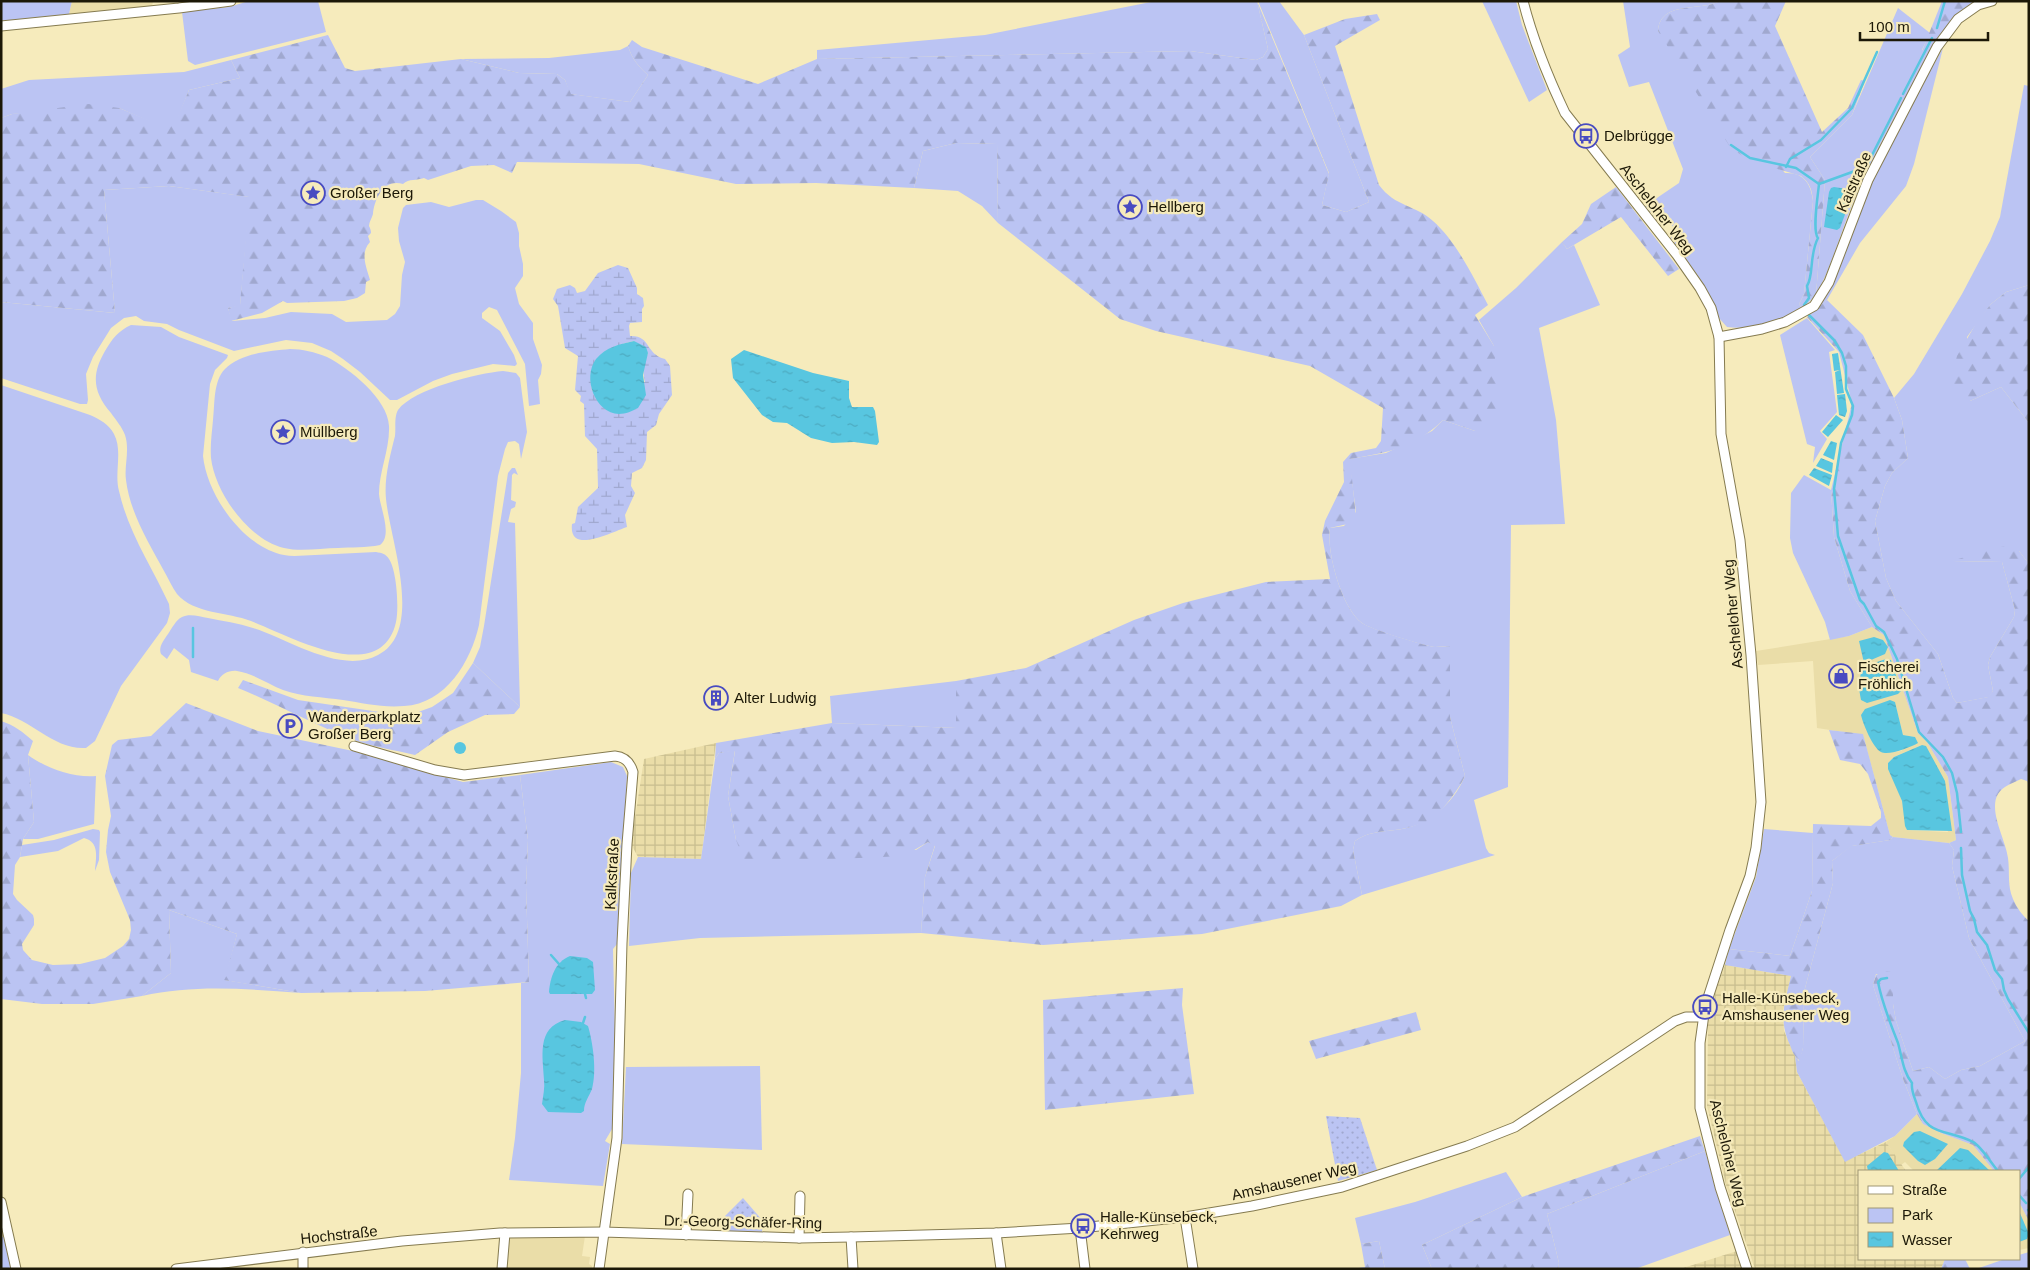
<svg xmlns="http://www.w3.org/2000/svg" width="2030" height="1270" viewBox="0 0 2030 1270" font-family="Helvetica,sans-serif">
  <defs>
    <pattern id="industrial-grid" width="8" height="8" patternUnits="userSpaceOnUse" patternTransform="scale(1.25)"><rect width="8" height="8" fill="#eadda8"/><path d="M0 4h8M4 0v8" fill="none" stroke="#c8bd8f"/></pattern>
    <pattern id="forest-firs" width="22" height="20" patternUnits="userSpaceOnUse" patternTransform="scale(1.25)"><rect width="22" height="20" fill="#bbc4f3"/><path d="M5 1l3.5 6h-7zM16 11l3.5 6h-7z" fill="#a0a8cf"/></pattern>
    <pattern id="wetland-marsh" width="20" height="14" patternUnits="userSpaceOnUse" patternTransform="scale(1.25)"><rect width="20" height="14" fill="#bbc4f3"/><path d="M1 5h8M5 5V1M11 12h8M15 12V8" fill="none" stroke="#a0a8cf"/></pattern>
    <pattern id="park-dots" width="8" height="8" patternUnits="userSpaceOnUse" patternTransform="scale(1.25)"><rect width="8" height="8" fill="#bbc4f3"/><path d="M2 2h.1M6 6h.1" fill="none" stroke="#a0a8cf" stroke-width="1.8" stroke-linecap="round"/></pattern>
    <pattern id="water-ripples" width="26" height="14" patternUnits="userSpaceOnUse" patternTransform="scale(1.25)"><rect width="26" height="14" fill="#58c6e0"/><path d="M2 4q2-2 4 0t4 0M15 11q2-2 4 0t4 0" fill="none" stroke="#4ca9bf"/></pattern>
  </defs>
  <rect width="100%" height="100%" fill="#f6ebbc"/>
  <g fill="#eadda8" fill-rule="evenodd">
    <path d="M72,1H153L152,7L69,14Z"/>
    <path d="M1872,627L1884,635L1918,733L1927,742L1948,777L1956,840L1949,843L1893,837L1890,835L1863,735L1817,728L1813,661L1758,665L1756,651L1849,636ZM1895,703L1903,735L1915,737L1901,751L1884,753ZM1922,745L1948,832L1907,830L1902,801L1888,763L1894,757Z"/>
    <path d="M1917,1114L1923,1124L1941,1133L1973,1145L1994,1171H1914L1905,1162L1901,1165L1886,1142L1895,1136Z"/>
    <path d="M2019,1202L2029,1221V1248L2019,1250Z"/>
    <path d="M507,1236H585L582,1256L590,1257L589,1264L592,1266V1269H505Z"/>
  </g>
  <g fill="url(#industrial-grid)">
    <path d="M716,743L701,859L638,857L631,844L644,759Z"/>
    <path d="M1725,965L1791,976L1783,1010L1784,1031L1795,1056L1797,1072L1845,1161L1886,1142L1906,1171H1859V1259H1945L1941,1269H1755L1726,1185L1707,1106L1708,1024L1716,990Z"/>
    <path d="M1737,1251L1742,1269H1680Z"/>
  </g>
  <g fill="#bbc4f3">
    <path d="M1,1H72L69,14L1,21Z"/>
    <path d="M249,1H318L326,32L195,65L188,61L182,12L229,7Z"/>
    <path d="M1156,1H1257L1268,49L1263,57L1256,60L1190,51L817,59V50L985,35Z"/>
    <path d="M1258,1H1279L1304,35L1369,202L1346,212L1322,205L1329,173Z"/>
    <path d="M1482,1H1516L1522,25L1547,90L1529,102Z"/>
    <path d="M1623,1H1720C1699,12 1661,0 1658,31L1785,173C1804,172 1811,184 1813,201L1804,294L1799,304L1802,309C1780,322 1752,330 1727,327L1718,317L1701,280L1669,235L1675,230L1669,222L1662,226L1645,206L1679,183L1683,169L1649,82L1629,87L1618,55L1630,47Z"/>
    <path d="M1898,8L1930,33L1922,50L1929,55C1905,99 1879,144 1858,190C1843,224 1834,262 1816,295L1825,180L1810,157L1852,115Z"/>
    <path d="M628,46C632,59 638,66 648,75L630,102L570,94L565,80L557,74L519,73L461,59L549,58L620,50Z"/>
    <path d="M1943,48L1914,164L1906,186L1860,243L1827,300L1818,308C1839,280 1845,245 1858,214C1882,156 1913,102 1943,48Z"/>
    <path d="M231,60L240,78L189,90L175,125H158L119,108L12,114L1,118V89L29,80L184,72Z"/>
    <path d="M2024,85L2029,86V285L2006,292L1991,304L1967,337L1970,401L2001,387L2029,423V564L2019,551L1953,561L2002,562L2015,610L2014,617L1990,657L1988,665L1993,691L1989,697L1957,703L1953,698L1938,654L1896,601L1886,578L1875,521L1885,486L1892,473L1908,458L1902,420L1894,398L1914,374L1962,294L1990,241L2000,217Z"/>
    <path d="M956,143L997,144L998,223L982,206L958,191L914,188L923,151Z"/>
    <path d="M169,186L250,197L240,306L228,308L232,321L265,318L291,312L332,314L346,322L387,320L395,314L400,306L402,275L405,262L399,241L398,228L403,208L406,205L431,202L449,207L476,200H483L501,211L516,222L519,233V246L523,264V276L515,288L519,304L533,323V339L542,365L541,374L538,380L540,404L529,406L525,364L497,310L489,307L482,313V318L500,331L514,355L517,364L515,366L493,364L452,374L433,381L397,400H390L360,372L343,359L331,351L312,343L286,340L234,351L179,330L167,324L144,321L136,316L124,318L111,328L93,357L86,374L88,400L87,404H80L1,378V302L115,313L104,190Z"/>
    <path d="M1562,242L1567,249L1574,245L1600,305L1539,328L1556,420L1565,524L1511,525L1508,787L1474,800L1486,848L1489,853L1495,855L1362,895L1353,850L1355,841C1368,832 1379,832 1395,830C1426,827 1453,805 1465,776L1450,717V646C1445,646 1440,647 1435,647C1425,646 1369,629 1362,623C1342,609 1326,551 1330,528L1344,526L1356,512L1349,459L1386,453L1432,431L1443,420L1475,431L1494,346L1479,320L1516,288Z"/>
    <path d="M1807,318L1835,350L1829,352L1837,412L1820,431L1827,439L1813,463L1815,447L1807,444L1780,335Z"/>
    <path d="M131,325L161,327L179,337L228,355L227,358L215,370L210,384L203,456C207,495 243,547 284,555C294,557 305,555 315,555C335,554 356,553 376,552C382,553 386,554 389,559C397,571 399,609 396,622C381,689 286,634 251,621C228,612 194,614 177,594C172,587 168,578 164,571C149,543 130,513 126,480C124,466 130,450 125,435C122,427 116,420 111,413C93,392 91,375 105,351C112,339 118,331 131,325Z"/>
    <path d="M290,349C302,349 315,352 327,357C349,368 388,399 389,426C390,449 379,471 379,494C380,508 393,535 380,545C366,548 351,547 338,548C321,548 301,552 284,548C249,540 215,493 211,458C210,445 212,432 213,420C215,404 213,381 225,369C240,353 270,351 290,349Z"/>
    <path d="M503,371L516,373L520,378L527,432L521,459L519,444L515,441L508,442L505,449L498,476L479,625C471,661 446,704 404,706C383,708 363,703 343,700C323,697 302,697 283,690C268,684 252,673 237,671C229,670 221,674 218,681L191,672L189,660L174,648L167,659L161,654C158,647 164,640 168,634C172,628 176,620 182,617C190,613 200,617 208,618C223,621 238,623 253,628C288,639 341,675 378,655C425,631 390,540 386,499C384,478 390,456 395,436C396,428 394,417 398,410C413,389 478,373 503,371Z"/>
    <path d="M1,385L90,415C99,419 109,424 114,434C123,451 114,473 119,491C128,532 152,567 169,604L170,613L167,623L121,686L95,741L86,748C53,750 32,719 1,713Z"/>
    <path d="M512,468H515L518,475L514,473L512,475L511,500L516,502L515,507L511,509L508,522L515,523L520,707L473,663L480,647L484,626L508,473Z"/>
    <path d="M1804,475L1831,490L1834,537L1850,591L1872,627L1849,636L1830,640L1825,622L1793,553L1790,538L1791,493Z"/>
    <path d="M956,681V728L832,723L830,696Z"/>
    <path d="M735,750L728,796L736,840L916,850L928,842L935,845L925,877L921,933L700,938L629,946L631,873L638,857L701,859L715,759L719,753Z"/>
    <path d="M28,755C46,768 73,778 96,776L94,824L38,839H23L34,822Z"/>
    <path d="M611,762L623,767L627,776L617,944L613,949L615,1031L612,1129L605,1141L610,1144L603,1186L509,1180L515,1138L521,1073V983L529,982L526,887L528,840L520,775Z"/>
    <path d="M93,829L99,830L100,832L99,860L95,871C96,858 100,842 84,838L58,851L20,857L22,845L54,840Z"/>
    <path d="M1764,829L1813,833L1812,891L1790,956L1729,949L1756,877Z"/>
    <path d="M1893,837L1949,843L1954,850L1952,866L1969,938L2025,1041L1980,1066L1961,1070L1945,1079L1929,1067L1913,1071L1896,1021L1893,1004V975L1876,974L1873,985L1903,1079L1917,1114L1895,1136L1845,1162L1797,1072L1795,1056L1799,1061L1803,1048L1804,992L1833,883L1832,861L1851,846L1890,840Z"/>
    <path d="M169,910L237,934L225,980L301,993C247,989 195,984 142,996L171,973Z"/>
    <path d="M760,1066L762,1150L622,1144L626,1067Z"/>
    <path d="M1705,1151L1730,1235L1635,1269H1558L1559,1263L1547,1214Z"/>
    <path d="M1506,1172L1522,1197L1422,1245L1432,1269H1385L1379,1241L1361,1244L1355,1218L1415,1202Z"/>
    <path d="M1,1236L2,1237L7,1236L13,1269H1Z"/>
    <path d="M2029,1252V1269H1976L2005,1259H2019V1255Z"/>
  </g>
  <g fill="url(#forest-firs)">
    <path d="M1257,1L1329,174L1322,205L1346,212L1369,202L1304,35L1345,19L1377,14L1380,20L1335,46L1379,185C1395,207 1416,205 1433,221C1456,241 1474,278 1488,305L1475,315L1494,346L1500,415L1488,428L1475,431L1443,420C1413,449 1389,452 1350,459L1356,517L1352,523L1330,528C1326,551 1342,609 1362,623C1370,629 1426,646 1435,647C1440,647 1446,646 1450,646V717L1465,776C1459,789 1441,814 1428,821C1419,825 1405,829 1395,830C1379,832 1368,832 1355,841L1353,850L1362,895L1341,906L1202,934L1043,945L921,933L925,877L935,846L928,842L904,856L745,863L736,840L728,796L735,751L719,753L715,759L716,743L832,723L956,728V681L1026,668L1134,620L1183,603L1266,582L1330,579L1322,535L1325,521L1344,482L1343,462L1351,453L1376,448L1381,441L1383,408L1310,366L1156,331L1120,319L998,223L997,144L956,143L923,151L914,188L816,183L736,184L639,164L517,162L512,173L494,165L471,166L428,180L424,178C417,181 409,178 403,184C383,178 374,201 373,214C372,218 369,222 369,226C370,228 371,230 371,233L368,236L370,242C360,253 366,266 370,280L366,282L365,293L357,298L344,301L287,303L283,301L262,313L231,321L228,308L240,305L249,197L169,186L104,190L115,313L1,302V118L12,114L88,104L119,108L158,124L174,125L189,90L240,78L231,60L328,35L345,68L355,71L461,59L519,73L557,74L565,80L571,94L630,102L648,75C638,66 632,59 628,46L632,40L642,47L758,84L817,59L1190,51L1256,60L1263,57L1268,49Z"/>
    <path d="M1720,1H1786L1775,26L1822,132L1848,108L1861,80L1865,81L1852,115L1810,157L1825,180L1816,295L1802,309L1799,304L1804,294L1813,201C1812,190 1810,183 1801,176L1748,160L1730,147L1658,31C1661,0 1699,12 1720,1Z"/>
    <path d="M1942,1H1976C1952,16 1942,31 1929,55L1922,51Z"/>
    <path d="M1616,187L1679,269L1668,276L1621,217L1567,249L1562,242L1582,224L1591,204Z"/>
    <path d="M2029,285V423L2001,387L1970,401L1950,384L1957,356L1978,320L1991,304L2006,292Z"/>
    <path d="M1827,300L1863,335L1894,398L1902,420L1908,458L1892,473L1885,486L1875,521L1886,578L1896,601L1938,654L1953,698L1957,703L1988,697L1993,691L1988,665L1990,657L2014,617L2015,610L2002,562L1951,561L2004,546L2019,551L2029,564V785L2027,781L2021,779C2013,783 2003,786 1998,794C1988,811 2006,840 2008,858C2010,872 2007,885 2013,899C2017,908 2022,915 2029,921V1221L2019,1202V1171H1994L1973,1145L1941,1133L1923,1124L1917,1114L1903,1079L1873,985L1876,975C1883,972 1889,968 1893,975V1004L1896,1021L1913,1071L1929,1067L1945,1079L1961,1070L1980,1066L2025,1041L1969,938L1952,866L1954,850L1949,843L1956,840L1948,777L1927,742L1918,733L1884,635L1872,627L1850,591L1834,537L1831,490L1852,403L1839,352L1807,317Z"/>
    <path d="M473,663L520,707L514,714L485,715L448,732L415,755C395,750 373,747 354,740C314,725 277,704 238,688L243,680L298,700L407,716L432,707L453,693Z"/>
    <path d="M186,703L258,731L353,751L463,782L520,775L528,840L526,887L529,982L425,991L301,993L224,980L237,934L169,910L171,973L142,996L93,1004H42L1,999V721C14,725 23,732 33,741L28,755L34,822L23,839L20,857L15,865L13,894L17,900L33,915L34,919V925L22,944L23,950L32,960L53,965L80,964L105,958L123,946L129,939L131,930L130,920L110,872L106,852L108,830L111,816L105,776L112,745L118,740L151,736Z"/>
    <path d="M1829,730L1863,734L1890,835L1893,837L1890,840L1852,846L1832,861L1833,883L1804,992L1803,1048L1800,1061C1794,1056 1792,1051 1790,1045C1778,1019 1785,1002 1791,976L1725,965L1729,949L1790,956L1812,891L1813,824L1871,826L1881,818V812L1868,774L1860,764L1840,760Z"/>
    <path d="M1183,988L1182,1005L1194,1094L1045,1110L1043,1000Z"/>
    <path d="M1416,1012L1421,1030L1316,1059L1309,1041Z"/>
    <path d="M1700,1136L1705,1151L1547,1214L1559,1263L1558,1269H1432L1422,1245L1522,1197Z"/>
    <path d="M1379,1241L1385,1269H1352L1365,1267L1361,1244Z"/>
    <path d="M1945,1259H1965L1970,1269H1941Z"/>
  </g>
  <path fill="url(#wetland-marsh)" fill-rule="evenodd" d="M618,265L628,268L637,288V294L643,298L644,306L642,309V322L630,323L629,326L630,336C651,335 645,354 665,359L670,366L672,395L659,414L656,425L647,432L646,460L642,468L632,473L631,486L635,493L625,515L627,527C614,531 568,556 572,524L575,523L578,507L598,488L597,449L585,436L584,404L580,401L581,396L575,390L578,356L565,348L558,306L553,299L557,289L570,285L575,288L577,293L585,291L598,273ZM634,341L648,353C644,363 642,371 645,382L592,391C589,357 603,348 634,341Z"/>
  <g fill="url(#park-dots)">
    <path d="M1326,1116L1360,1118L1377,1170L1338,1181Z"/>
    <path d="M743,1198L763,1221L762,1232L724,1231L725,1216Z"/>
  </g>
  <g fill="url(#water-ripples)">
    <path d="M1834,187L1854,190L1840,228L1837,230L1824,227L1829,192L1831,188Z"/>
    <path d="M634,341L646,347L648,353L643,375L646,395L638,408C632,411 626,414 619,414C595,413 582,378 596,359C606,347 620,344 634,341Z"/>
    <path d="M744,350L813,373L849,381V398L852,407H873L875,411L879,442L877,445L854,442L832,443L811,438L787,423L773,422L762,415L733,378L731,359Z"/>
    <path d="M1838,353L1844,393L1837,394L1835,372L1840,370L1834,371L1832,354Z"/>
    <path d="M1845,394L1847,411L1845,417L1839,415L1837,395Z"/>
    <path d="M1836,415L1843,420L1828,437L1822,432Z"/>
    <path d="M1831,441L1837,443L1834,460L1823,455Z"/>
    <path d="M1821,458L1833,463L1832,473L1816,466Z"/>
    <path d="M1814,468L1832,475L1829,486L1809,475Z"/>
    <path d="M1874,637L1883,640L1888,647L1885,654L1864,663L1859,641Z"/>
    <path d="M1886,659L1891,660L1901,691L1898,694L1867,703L1861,700L1859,689L1861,670L1868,665Z"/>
    <path d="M1890,700L1895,702L1903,735L1915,737L1918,743C1911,747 1889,756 1881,752C1873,748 1863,724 1861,715L1865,709Z"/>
    <circle cx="460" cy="748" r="6"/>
    <path d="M1922,745L1926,746L1945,781L1952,831L1907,830L1905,826L1902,801L1888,769V763L1894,757Z"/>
    <path d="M570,956L587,958L593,962L595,990L592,994H550L549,992C550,978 555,962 570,956Z"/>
    <path d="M565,1020L581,1022L588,1026C593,1043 597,1071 592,1089C589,1097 584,1102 584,1111L581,1113L548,1112L542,1104C543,1096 545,1088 544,1080C543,1057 536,1028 565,1020Z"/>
    <path d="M1920,1131L1948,1144L1935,1159L1925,1165L1918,1161L1903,1146L1904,1142L1914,1132Z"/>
    <path d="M1960,1148L1968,1150L1990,1171H1936Z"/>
    <path d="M1884,1152L1888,1153L1899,1171H1868L1867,1166Z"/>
    <path d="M2019,1211L2029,1234L2027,1239L2019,1242Z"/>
  </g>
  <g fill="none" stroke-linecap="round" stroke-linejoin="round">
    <g stroke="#58c6e0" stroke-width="2.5">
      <path d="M1937,28L1945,1"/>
      <path d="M1903,94L1932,38"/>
      <path d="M1731,145L1750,158L1796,168L1819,184"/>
      <path d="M1786,167L1790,159L1821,140L1852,108L1877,52"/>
      <path d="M1804,305L1809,298L1807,286C1814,275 1809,255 1818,238C1812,231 1818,195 1819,184L1866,167L1901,98"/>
      <path d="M1809,315L1834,340L1842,353L1846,366V389L1853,406L1852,415L1841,443L1834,489L1838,536L1860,600L1864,604L1876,626L1884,632L1897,659L1919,732L1943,757L1952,773L1957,793L1961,832"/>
      <path d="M193,628V657"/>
      <path d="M1961,848L1962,875L1970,911L1974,919L1977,932L1987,945L1995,970L2002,979L2004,990L2008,999L2029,1033"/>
      <path d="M551,955L559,964"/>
      <path d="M1887,978L1881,979L1878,982C1882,1003 1890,1023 1898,1043C1902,1057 1903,1072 1912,1083C1911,1090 1914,1096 1916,1102C1926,1138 1946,1128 1973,1142C1980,1145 1992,1164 1998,1171"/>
      <path d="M585,994L586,998"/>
      <path d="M583,1023L585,1017"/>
      <path d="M2019,1179L2029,1167"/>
      <path d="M2019,1195L2026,1203"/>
      <path d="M2028,1210L2029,1211"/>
    </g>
    <g stroke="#857b50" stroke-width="11">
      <g id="minor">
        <path d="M1523,1C1533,40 1548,77 1565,113L1677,255L1700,288L1711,308L1719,337L1721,434L1740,540L1751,655L1761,802L1756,848L1750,876L1730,930L1705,1007L1700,1043V1108L1720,1187L1747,1269"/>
        <path d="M1,26L179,8L231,1"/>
        <path d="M1719,337L1762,329L1785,322L1814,306L1829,282L1868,180L1937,47L1958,19L1978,5L1992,1"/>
        <path d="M354,746L435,770L464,775L615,756C625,757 630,762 633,772L627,844L622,943L617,1138L599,1269"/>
        <path d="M1,1202L16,1269"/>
        <path d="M1185,1217L1193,1269"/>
        <path d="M1080,1228L1085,1269"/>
        <path d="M996,1233L1001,1269"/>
        <path d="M686,1235L688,1194"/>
        <path d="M851,1237L853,1269"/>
        <path d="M799,1238L800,1196"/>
        <path d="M303,1252V1269"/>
        <path d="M176,1269L402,1241L500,1233L603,1232L799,1238L851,1237L996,1233L1080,1228L1185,1217L1252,1206L1342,1187L1467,1146L1515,1127L1675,1021L1686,1017H1703"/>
        <path d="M502,1269L505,1233"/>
      </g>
    </g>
    <use href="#minor" stroke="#fff" stroke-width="9"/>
  </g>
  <defs>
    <g id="bus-ring" transform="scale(1.25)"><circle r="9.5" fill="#f6ebbc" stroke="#484bc1" stroke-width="1.5"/><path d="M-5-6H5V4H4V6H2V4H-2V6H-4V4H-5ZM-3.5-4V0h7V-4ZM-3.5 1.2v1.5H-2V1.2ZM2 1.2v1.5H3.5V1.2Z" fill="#484bc1"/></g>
    <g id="sight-ring" transform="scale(1.25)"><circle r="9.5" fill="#f6ebbc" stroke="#484bc1" stroke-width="1.5"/><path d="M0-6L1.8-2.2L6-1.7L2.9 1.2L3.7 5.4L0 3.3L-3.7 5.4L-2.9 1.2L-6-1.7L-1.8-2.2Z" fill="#484bc1"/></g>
    <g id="shop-ring" transform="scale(1.25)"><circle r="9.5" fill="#f6ebbc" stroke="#484bc1" stroke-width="1.5"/><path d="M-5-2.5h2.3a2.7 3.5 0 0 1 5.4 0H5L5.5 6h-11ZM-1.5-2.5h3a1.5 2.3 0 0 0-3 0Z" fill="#484bc1"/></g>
    <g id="building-ring" transform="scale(1.25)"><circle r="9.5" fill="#f6ebbc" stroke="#484bc1" stroke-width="1.5"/><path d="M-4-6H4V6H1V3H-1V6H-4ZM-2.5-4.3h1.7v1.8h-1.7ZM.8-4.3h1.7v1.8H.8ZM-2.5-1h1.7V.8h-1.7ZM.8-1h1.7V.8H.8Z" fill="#484bc1"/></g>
    <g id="parking-ring" transform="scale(1.25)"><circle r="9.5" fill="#f6ebbc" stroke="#484bc1" stroke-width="1.5"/><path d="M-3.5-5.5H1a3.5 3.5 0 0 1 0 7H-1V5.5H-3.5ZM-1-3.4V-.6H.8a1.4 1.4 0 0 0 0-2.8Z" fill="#484bc1"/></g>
  </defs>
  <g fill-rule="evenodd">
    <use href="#bus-ring" x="1586" y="136"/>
    <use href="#sight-ring" x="313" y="193"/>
    <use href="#sight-ring" x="1130" y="207"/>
    <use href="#sight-ring" x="283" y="432"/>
    <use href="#shop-ring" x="1841" y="676"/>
    <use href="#building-ring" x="716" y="698"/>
    <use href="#parking-ring" x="290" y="726"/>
    <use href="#bus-ring" x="1705" y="1007"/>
    <use href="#bus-ring" x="1083" y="1226"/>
  </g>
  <g text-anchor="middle" stroke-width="4.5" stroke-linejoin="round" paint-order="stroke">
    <g font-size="15" fill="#1c1807" stroke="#f6ebbc" text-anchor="start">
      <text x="1604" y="141">Delbrügge</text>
      <text x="330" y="198">Großer Berg</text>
      <text x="1148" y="212">Hellberg</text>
      <text x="300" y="437">Müllberg</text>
      <text x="1858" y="672">Fischerei<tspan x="1858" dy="17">Fröhlich</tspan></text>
      <text x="734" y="703">Alter Ludwig</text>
      <text x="308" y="722">Wanderparkplatz<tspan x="308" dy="17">Großer Berg</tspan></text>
      <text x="1722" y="1003">Halle-Künsebeck,<tspan x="1722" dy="17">Amshausener Weg</tspan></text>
      <text x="1100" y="1222">Halle-Künsebeck,<tspan x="1100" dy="17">Kehrweg</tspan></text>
    </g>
    <g font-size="15" fill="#1c1807" stroke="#f6ebbc">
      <text transform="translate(1854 182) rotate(-66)" y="5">Kaistraße</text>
      <text transform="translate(1657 209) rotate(52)" y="5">Ascheloher Weg</text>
      <text transform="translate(1733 614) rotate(-95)" y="5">Ascheloher Weg</text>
      <text transform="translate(612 874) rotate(-87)" y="5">Kalkstraße</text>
      <text transform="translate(1728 1153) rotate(76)" y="5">Ascheloher Weg</text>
      <text transform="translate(1294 1181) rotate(-13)" y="5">Amshausener Weg</text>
      <text transform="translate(743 1222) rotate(1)" y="5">Dr.-Georg-Schäfer-Ring</text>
      <text transform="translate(339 1235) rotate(-6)" y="5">Hochstraße</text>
    </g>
  </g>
  <rect width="2030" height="1270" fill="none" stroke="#1c1807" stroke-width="5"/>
  <rect x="1858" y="1170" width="162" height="90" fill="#f6ebbc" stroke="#9f9774"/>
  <rect x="1868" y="1186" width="25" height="8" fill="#ffffff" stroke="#9f9774"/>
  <text x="1902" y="1195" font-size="15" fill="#1c1807">Straße</text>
  <rect x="1868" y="1208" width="25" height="15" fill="#bbc4f3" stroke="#9f9774"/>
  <text x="1902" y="1220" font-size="15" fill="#1c1807">Park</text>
  <rect x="1868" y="1232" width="25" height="15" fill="url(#water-ripples)" stroke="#9f9774"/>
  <text x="1902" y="1245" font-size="15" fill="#1c1807">Wasser</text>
  <path d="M1860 32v8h128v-8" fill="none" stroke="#1c1807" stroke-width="2.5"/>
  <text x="1868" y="32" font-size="15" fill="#1c1807" stroke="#f6ebbc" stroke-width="4" paint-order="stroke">100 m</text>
</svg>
